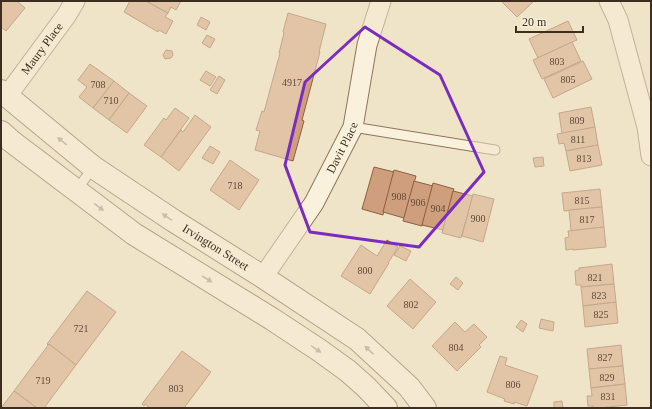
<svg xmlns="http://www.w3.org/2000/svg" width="652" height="409" viewBox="0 0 652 409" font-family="Georgia,serif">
  <rect width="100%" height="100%" fill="#f0e4c8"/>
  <g fill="#cf9f7d" stroke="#8d5f41">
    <path d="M1,1H17L25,8L6,31L1,27Z"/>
    <path d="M130,1H146L168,13L165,17L173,21L166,34L159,30L158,32L124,12Z"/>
    <path d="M146,1H181L176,10L171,7L168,13Z"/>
    <path d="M504,1H534L517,17L502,2Z"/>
    <path d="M288,13L326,24L319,52H320L302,120L304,121L293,161L255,150L260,131L256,130L262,111L264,112L280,53H279L284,33L283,32Z"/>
    <path d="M201,17L210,22L206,30L197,25Z"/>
    <path d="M568,21L577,40L538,58L529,39Z"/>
    <path d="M207,35L215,39L210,48L202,43Z"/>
    <path d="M572,42L581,61L542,79L533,60Z"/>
    <path d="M166,50L172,51L173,55L171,58L165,59L163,55Z"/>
    <path d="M583,61L592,79L553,98L544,79Z"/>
    <path d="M90,64L114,81L93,108L79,97L87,87L78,80Z"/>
    <path d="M206,71L216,77L210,86L200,80Z"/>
    <path d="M219,76L225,80L217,94L210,90Z"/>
    <path d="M114,81L129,93L109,120L93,108Z"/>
    <path d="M129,93L147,106L127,133L109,120Z"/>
    <path d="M591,107L595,127L562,134L559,113Z"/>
    <path d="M175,108L189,118L161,157L144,145L164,118L166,120Z"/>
    <path d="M195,115L211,127L179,171L161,157L181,130L183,132Z"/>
    <path d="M595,127L598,145L566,151L564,143L559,144L557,134Z"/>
    <path d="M598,145L602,165L570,171L566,151Z"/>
    <path d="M210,146L220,152L213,164L202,158Z"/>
    <path d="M543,157L544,166L535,167L533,158Z"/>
    <path d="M230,160L259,180L239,210L210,190Z"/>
    <path d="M374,167L394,172L383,215L362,209Z"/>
    <path d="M394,170L416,176L404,218L383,212Z"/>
    <path d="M414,181L433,186L422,226L403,221Z"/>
    <path d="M433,183L454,189L443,230L422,225Z"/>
    <path d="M600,189L602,207L564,211L562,193Z"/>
    <path d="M453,191L473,196L461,238L442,233Z"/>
    <path d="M473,194L494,199L483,242L462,236Z"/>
    <path d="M602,207L604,227L571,231L569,210Z"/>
    <path d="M604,227L606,247L573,250V249L566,250L565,238L569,237L568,231Z"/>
    <path d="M387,240L398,247L388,263H389L370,294L341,276L361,245L377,256Z"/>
    <path d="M400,246L411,251L406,261L394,255Z"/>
    <path d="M612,264L614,284L581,287V285H576L575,271L579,270V268Z"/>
    <path d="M456,277L463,283L458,290L450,284Z"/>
    <path d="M410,279L436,302L413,329L387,306Z"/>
    <path d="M614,284L616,302L583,306L581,287Z"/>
    <path d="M87,291L116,312L76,365L49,344L48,345L47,344Z"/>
    <path d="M616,302L618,323L585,327L583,306Z"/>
    <path d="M541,319L554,322L553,331L539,328Z"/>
    <path d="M521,320L527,324L523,332L516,327Z"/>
    <path d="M455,322L465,332L474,324L487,337L479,345L481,347L457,371L432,346Z"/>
    <path d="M49,344L76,365L44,408H37L14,391Z"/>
    <path d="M621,345L623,366L589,369L587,349Z"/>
    <path d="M182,351L211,372L184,408H150L145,404L144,406L142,404Z"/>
    <path d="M500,356L507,358L505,365L538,376L527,406L514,402V404L504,401L505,399L487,392Z"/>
    <path d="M623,366L625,384L591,388L589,369Z"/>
    <path d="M625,384L627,405L599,408H593V406H588L587,396H592L591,388Z"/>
    <path d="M14,391L37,408H1Z"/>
    <path d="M562,401L563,408H554V402Z"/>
  </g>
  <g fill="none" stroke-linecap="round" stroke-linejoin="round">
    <g stroke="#8d765c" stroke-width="11">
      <g id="lane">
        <path d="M353,127L495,150"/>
        <path d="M77,190L93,167"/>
      </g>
    </g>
    <g stroke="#8d765c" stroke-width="21">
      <g id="street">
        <path d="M609,1L618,20L647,127L651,156"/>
        <path id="s1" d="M7,96L66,16L75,1"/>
        <path id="s2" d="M263,277L314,203L353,127L367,45L381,1"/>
      </g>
    </g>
    <g stroke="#6f573f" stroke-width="24">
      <g id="secondary">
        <path id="s3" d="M1,91L93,167L174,221L263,277L357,339L409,387L425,408"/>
        <path d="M1,132L11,141L134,234L272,319L319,350L348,371L366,387L386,408"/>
      </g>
    </g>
    <use href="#lane" stroke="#faf1dc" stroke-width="9"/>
    <use href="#street" stroke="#faf1dc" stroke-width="19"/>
    <use href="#secondary" stroke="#faf1dc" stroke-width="22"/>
  </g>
  <defs><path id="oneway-solid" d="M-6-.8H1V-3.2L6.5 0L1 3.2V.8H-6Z"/></defs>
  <g fill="#9c907e">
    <use href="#oneway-solid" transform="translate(62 141) rotate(-141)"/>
    <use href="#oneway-solid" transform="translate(99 207) rotate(37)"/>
    <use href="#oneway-solid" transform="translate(167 217) rotate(-146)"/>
    <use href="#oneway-solid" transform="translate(207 279) rotate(32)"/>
    <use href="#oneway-solid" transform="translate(316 349) rotate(34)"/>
    <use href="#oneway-solid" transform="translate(369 350) rotate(-137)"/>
  </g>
  <path d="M0 0H652V409H0ZM365,27L440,75L484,172L419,247L310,232L285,165L305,82Z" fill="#f0e4c8" fill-opacity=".55" fill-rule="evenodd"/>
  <path fill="none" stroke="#7b2cbf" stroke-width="3" stroke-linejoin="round" d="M365,27L440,75L484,172L419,247L310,232L285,165L305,82Z"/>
  <g text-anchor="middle" stroke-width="3" stroke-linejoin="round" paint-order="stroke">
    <g font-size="10" fill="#624a37">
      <text x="557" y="65">803</text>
      <text x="568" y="83">805</text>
      <text x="292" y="86">4917</text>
      <text x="98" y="88">708</text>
      <text x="111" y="104">710</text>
      <text x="577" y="124">809</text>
      <text x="578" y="143">811</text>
      <text x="584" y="162">813</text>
      <text x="235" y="189">718</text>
      <text x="399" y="200">908</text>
      <text x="582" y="204">815</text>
      <text x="418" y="206">906</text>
      <text x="438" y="212">904</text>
      <text x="478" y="222">900</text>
      <text x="587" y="223">817</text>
      <text x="365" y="274">800</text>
      <text x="595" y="281">821</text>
      <text x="599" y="299">823</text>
      <text x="411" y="308">802</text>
      <text x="601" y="318">825</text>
      <text x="81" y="332">721</text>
      <text x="456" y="351">804</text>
      <text x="605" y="361">827</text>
      <text x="607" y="381">829</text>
      <text x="43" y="384">719</text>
      <text x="513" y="388">806</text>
      <text x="176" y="392">803</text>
      <text x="608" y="400">831</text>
    </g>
    <g font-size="12" fill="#3d2e20" stroke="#f7eed8">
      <text dy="4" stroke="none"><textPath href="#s1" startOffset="59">Maury Place</textPath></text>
      <text dy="4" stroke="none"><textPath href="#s2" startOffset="152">Davit Place</textPath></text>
      <text dy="4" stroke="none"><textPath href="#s3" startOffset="266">Irvington Street</textPath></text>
    </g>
  </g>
  <rect width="652" height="409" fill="none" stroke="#3d2e20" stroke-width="4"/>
  <path d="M516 26v6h67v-6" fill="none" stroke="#3d2e20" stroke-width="2"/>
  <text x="522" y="26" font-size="12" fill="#3d2e20" stroke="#f7eed8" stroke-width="3" paint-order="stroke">20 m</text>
</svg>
